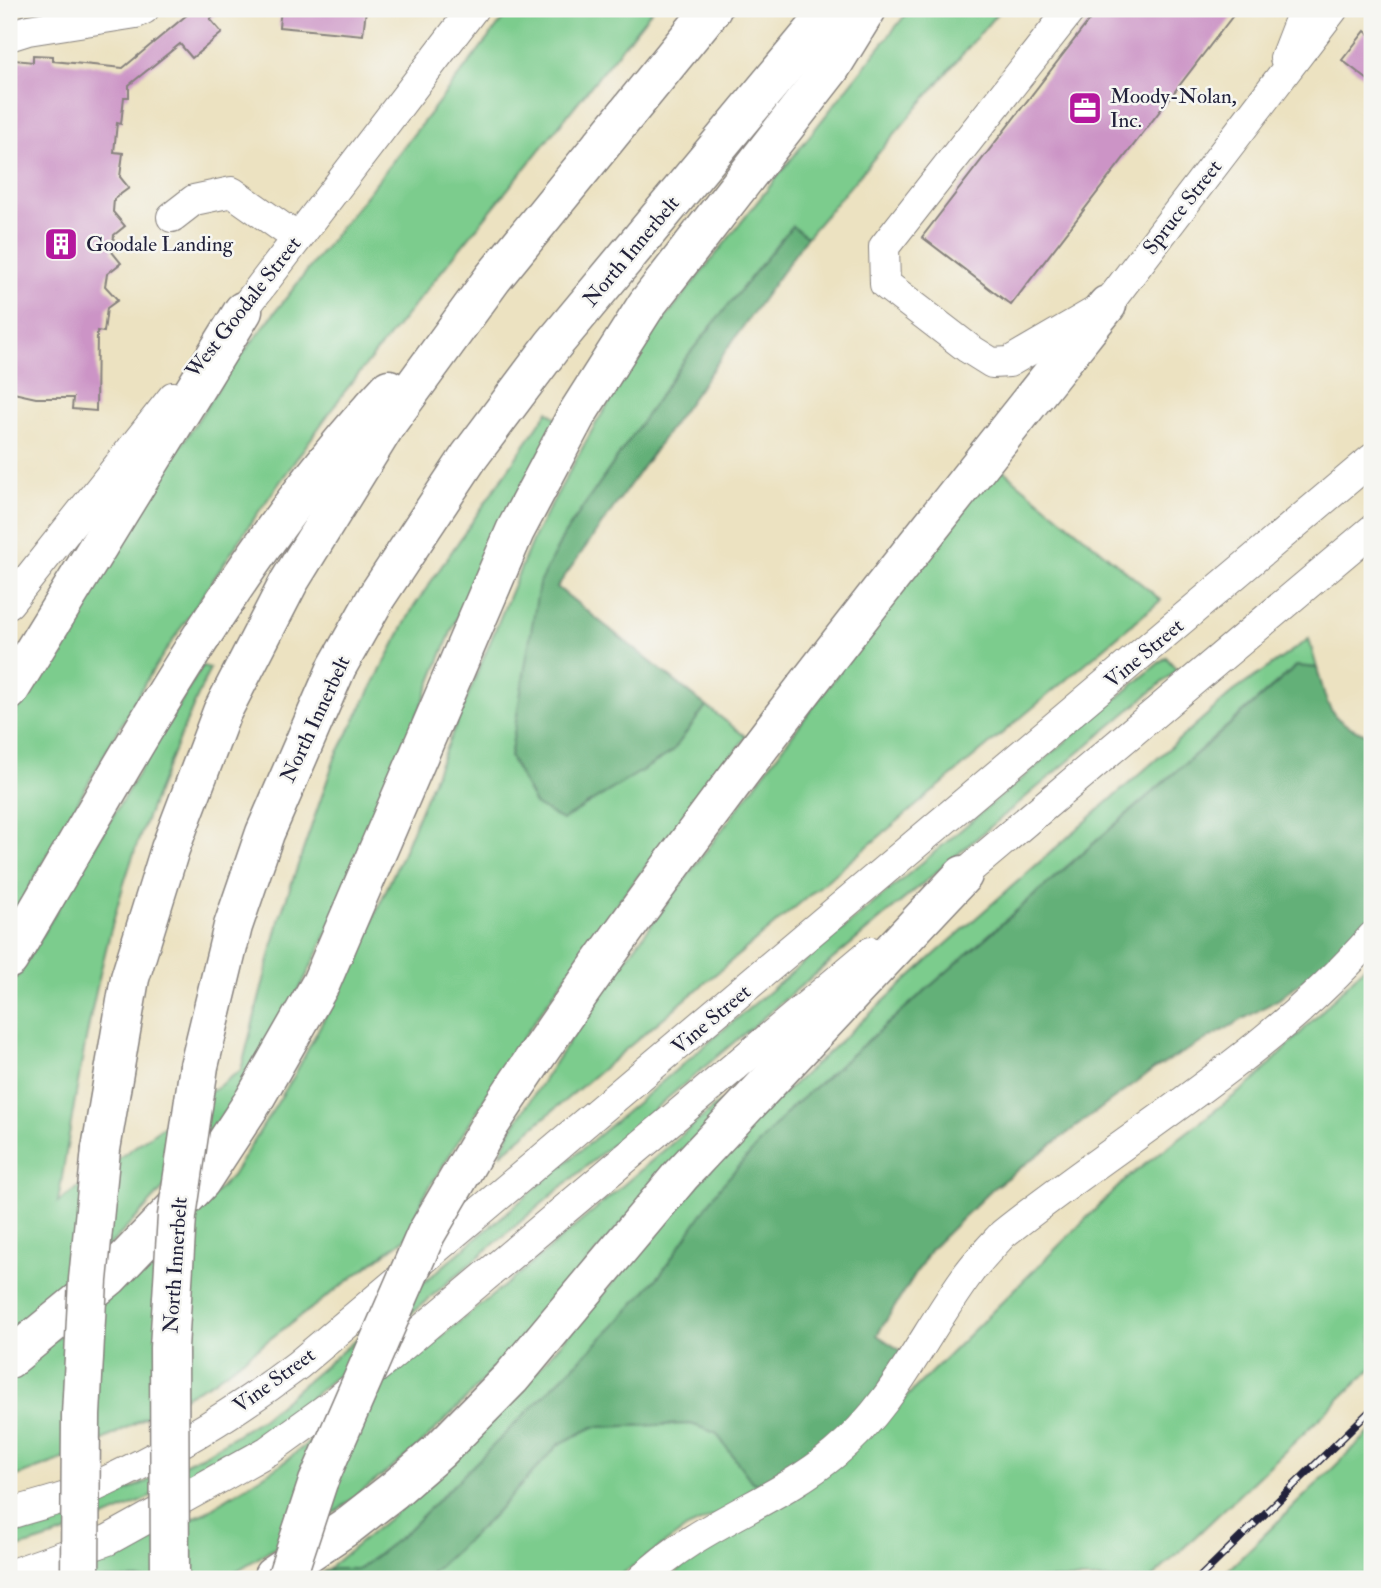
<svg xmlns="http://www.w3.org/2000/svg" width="1381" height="1588" viewBox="0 0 1381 1588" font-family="'IM FELL Double Pica',serif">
  <rect width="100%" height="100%" fill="#f6f6f2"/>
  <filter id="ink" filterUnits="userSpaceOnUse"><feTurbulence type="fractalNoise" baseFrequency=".0143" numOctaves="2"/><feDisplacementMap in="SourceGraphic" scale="14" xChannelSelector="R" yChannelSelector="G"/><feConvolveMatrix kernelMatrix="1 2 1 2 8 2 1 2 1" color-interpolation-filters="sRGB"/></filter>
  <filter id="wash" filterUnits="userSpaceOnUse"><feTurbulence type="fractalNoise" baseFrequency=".00686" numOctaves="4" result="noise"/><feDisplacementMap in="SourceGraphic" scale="28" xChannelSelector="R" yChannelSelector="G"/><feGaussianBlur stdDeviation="1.57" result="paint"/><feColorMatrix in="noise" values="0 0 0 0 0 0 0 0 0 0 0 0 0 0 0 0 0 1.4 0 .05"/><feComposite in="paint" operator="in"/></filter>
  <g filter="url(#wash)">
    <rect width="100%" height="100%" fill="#ece2c1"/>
    <g fill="#7bcc8d" stroke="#4e7764" stroke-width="2">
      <path d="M511,9H653L345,391L255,517L149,676L9,924V726L37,668L230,370Z"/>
      <path d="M910,9H1001L807,237L792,227L685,359L564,535L539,584L562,820L672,752L706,706L746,737L612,910L527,1032L424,1196L407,1237L212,1382L79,1453L9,1479V1376L138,1272L232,1176L294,1076L356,957L401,857L534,536L595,425L652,335Z"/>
      <path d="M548,411L558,420C526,482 488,544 461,608C394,767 340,938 245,1083C181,1180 97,1263 9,1337V990L202,666L210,668C175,748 139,827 116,911C89,1007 74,1104 58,1202L241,1070L280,917L335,758L413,608Z"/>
      <path d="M994,463L1161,600L500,1155L511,1130L597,998Z"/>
      <path d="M1309,639L1317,668L1296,666L792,1107L660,1275L615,1325L403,1535L359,1569H328L430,1484L505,1408L747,1127L934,955L1233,692Z"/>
      <path d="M1166,657L1177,670L282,1422C197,1475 107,1526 9,1550V1533L80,1513L205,1454L263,1418Z"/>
      <path d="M1372,959V1368L1151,1579H669L713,1537L886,1417L1126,1179L1256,1079Z"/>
      <path d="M720,1102L725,1107L470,1395L415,1450L338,1510L223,1579H47L91,1567L204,1513L283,1463L529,1266Z"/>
      <path d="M691,1424L716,1433L752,1482L774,1489L687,1528L615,1579H425L487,1522L559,1444L593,1427Z"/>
      <path d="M1372,1430V1579H1219Z"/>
    </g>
    <g fill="#64b078" stroke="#43695a" stroke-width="2">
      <path d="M792,226L807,237L557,587L706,706L672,752L562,820L535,804L510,757L539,584L564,535L685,359Z"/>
      <path d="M1297,666L1317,668C1329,710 1328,721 1372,736V916L1345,947L1279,999L1154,1069L992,1189L931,1249L877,1335L906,1354L866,1413L774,1489L752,1482L716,1433L691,1424L593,1427L559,1444L487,1522L425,1579H312L328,1569H359L403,1535L615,1325L660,1275L720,1187L792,1107Z"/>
    </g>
    <g id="blocks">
      <g fill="#cc94c6">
        <path d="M194,9H222L210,19L222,33L192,58L180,44L129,85V97H124L121,124L117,123L114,152L123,153L120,177L129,188L114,199L113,212L125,226L114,235L112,252L121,263L107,274L105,286L118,300L107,308L104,332L97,331L96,411L72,409L73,398H36L9,392V147L13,148L17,112H12L15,60L33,62V55L53,56V61L123,68Z"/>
        <path d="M281,9H366L363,35L279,27Z"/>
        <path d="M1098,9H1238L1011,305L922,237Z"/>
        <path d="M1365,31L1372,37V83L1342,60Z"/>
      </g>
    </g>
  </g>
  <g filter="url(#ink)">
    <use href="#blocks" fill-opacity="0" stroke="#87827e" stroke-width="2"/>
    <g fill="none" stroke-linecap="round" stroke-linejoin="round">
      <g stroke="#87827e" stroke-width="32">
        <g id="minor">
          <path d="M1071,9L884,247L885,284L968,348L992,363L1009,362L1107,305L1333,9"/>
          <path d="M9,36L28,30L136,13L144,9"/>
          <path d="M1285,58L1304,9"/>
          <path d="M172,217L194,200L232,192L297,238"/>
          <path d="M229,328L473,9"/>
          <path d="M9,603L173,397"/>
          <path d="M946,889L1372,530"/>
          <path d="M9,1514C37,1505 69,1498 96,1486C167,1454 236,1412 298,1365L1372,459"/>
          <path d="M9,1575L108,1540L268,1451L337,1401L871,952"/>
          <path d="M642,1579C697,1525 775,1503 834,1454C894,1405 923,1335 968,1274C978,1260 991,1247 1003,1234C1126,1136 1268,1056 1372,937"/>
        </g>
      </g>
      <g stroke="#87827e" stroke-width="41">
        <g id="highway">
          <path d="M9,691L243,311"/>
          <path d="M9,959C124,766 235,554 389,389"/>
          <path d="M199,1066L233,926L265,833L337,667L377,596L469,457L553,345L832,9"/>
          <path d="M491,1123C680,838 894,572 1107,305"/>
          <path d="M101,1149L130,978L170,849L222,712L289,582L386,425L493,278L712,9"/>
          <path d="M9,1359L109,1277L201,1181L254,1100L321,983L515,531L577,414L647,304L830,69L867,9"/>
          <path d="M273,1576L349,1525L394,1490L439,1451L511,1378L681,1175L963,875"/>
        </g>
      </g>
      <use href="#minor" stroke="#fff" stroke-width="30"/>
      <use href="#highway" stroke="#fff" stroke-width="38"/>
      <g stroke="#22223b" stroke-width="8">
        <path id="rail" d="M1198,1579L1372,1409"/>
      </g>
      <use href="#rail" stroke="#f6f6f2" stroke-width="5" stroke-dasharray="16" stroke-linecap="butt"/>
      <g stroke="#87827e" stroke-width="41" stroke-linecap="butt">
        <g id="highway-bridge">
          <path d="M80,1579L81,1415L88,1280L101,1149"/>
          <path d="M170,1579L169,1348L177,1216L199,1066"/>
          <path d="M286,1579L318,1482L426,1234L491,1123"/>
        </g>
      </g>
      <use href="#highway-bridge" stroke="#fff" stroke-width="38"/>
    </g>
  </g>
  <defs>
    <g id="office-square" transform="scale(1.75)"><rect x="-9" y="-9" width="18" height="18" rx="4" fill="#b5179e" stroke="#f6f6f2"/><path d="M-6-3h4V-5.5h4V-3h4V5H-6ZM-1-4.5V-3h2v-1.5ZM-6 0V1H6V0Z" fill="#fff"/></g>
    <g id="building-square" transform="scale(1.75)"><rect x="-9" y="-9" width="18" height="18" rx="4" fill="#b5179e" stroke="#f6f6f2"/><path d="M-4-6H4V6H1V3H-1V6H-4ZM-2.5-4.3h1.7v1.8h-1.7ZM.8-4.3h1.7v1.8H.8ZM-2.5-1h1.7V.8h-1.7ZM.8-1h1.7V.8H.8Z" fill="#fff"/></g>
  </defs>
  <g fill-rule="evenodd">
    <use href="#office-square" x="1085" y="108"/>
    <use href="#building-square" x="61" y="244"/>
  </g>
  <g text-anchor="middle" stroke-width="5" stroke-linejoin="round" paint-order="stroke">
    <g font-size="21" fill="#22223b" stroke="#f6f6f2" text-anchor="start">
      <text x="1110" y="103">Moody-Nolan,<tspan x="1110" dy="24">Inc.</tspan></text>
      <text x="86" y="251">Goodale Landing</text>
    </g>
    <g font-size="21" fill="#22223b" stroke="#f6f6f2">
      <text transform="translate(1182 207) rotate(-52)" y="7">Spruce Street</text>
      <text transform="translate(631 251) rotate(-50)" y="7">North Innerbelt</text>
      <text transform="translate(243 307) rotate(-52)" y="7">West Goodale Street</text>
      <text transform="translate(1144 653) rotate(-40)" y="7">Vine Street</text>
      <text transform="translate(315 719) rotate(-65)" y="7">North Innerbelt</text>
      <text transform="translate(711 1019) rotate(-40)" y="7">Vine Street</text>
      <text transform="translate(175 1265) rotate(-86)" y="7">North Innerbelt</text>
      <text transform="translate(274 1380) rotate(-36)" y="7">Vine Street</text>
    </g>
  </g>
  <rect width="1381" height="1588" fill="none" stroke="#f6f6f2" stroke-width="35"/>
</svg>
